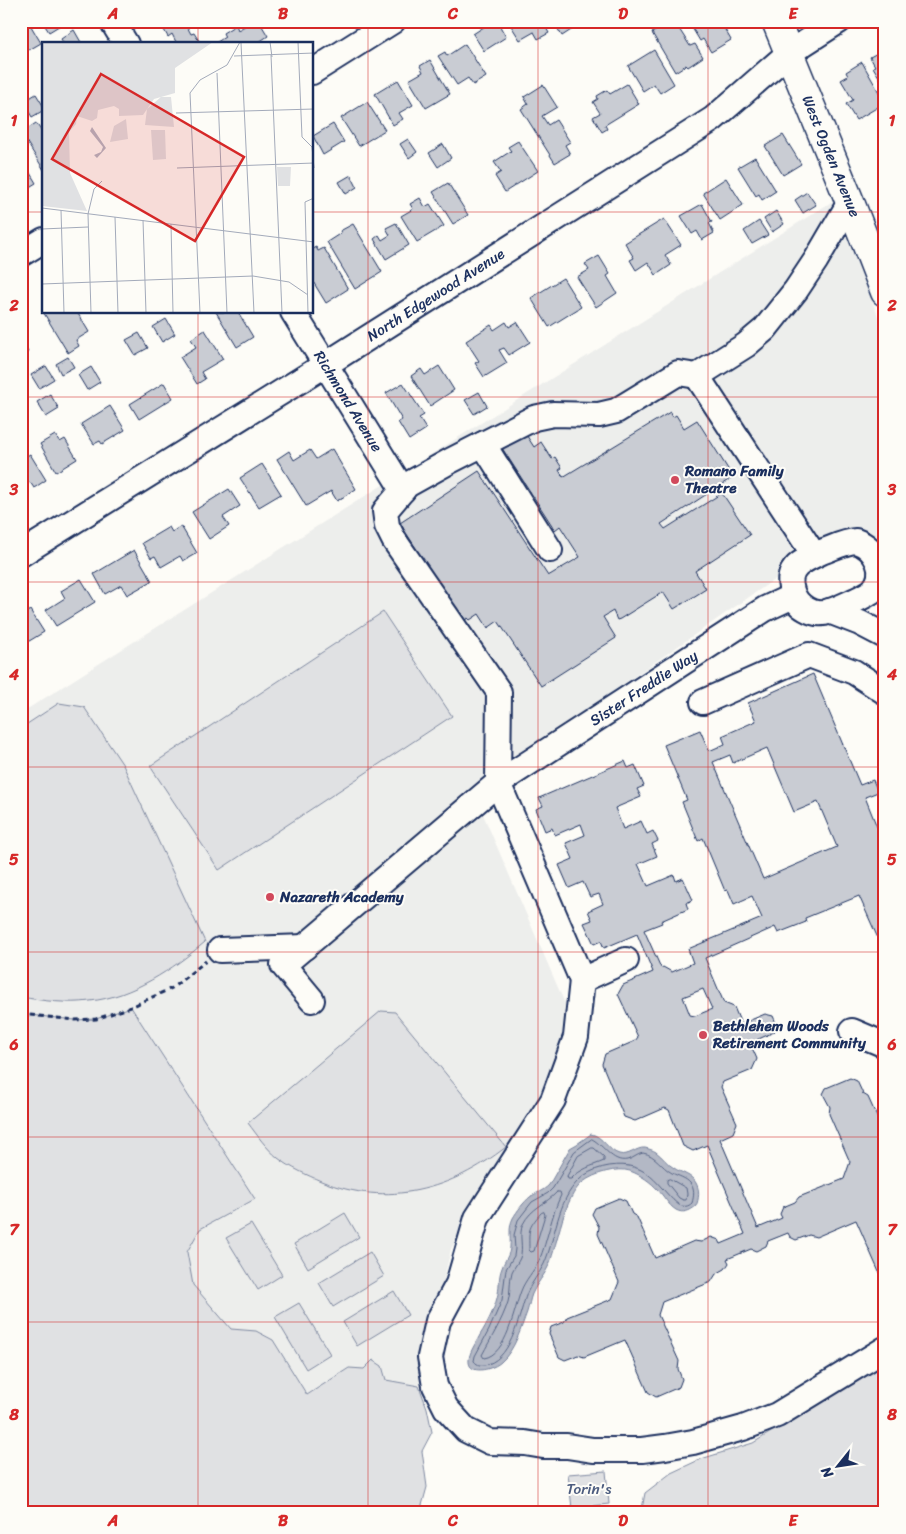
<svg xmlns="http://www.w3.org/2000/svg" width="906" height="1534" viewBox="0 0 906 1534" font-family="Sriracha,sans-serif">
  <rect width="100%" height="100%" fill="#fdfcf7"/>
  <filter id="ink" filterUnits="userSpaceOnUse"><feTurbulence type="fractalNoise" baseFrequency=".02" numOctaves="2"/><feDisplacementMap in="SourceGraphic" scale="10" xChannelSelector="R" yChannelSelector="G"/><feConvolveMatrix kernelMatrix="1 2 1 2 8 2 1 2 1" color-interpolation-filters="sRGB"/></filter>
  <g filter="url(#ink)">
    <path fill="#edeeec" d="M833,201L885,334V552L873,546L791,568L472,789L566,1006L563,1050L546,1094L451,1249L419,1386L385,1380L382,1366L364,1369L349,1368L307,1395L273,1340L256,1331L231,1329L192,1285L187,1251L200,1229L255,1199L131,1007L96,1019L75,1020L21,1014V713Z"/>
    <g fill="#e0e1e3" stroke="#7e88a0">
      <path d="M383,612L452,716L219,870L150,766Z"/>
      <path d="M59,703L84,707L123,765L205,942C173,969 132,997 90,1001C67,1004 44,1001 21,997V728Z"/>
      <path d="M131,1007L255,1199L200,1229L187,1252L193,1285L231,1329L256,1331L273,1340L307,1395L349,1368L364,1369L373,1360L382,1366L386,1380L419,1386L427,1408L432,1432L422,1451L427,1487L421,1509L423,1513H21V1014L75,1020L96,1019Z"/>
      <path d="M381,1011L395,1012L506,1147C451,1190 388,1208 321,1181C307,1175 291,1168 278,1158C266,1148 257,1135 248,1123Z"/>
      <path d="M345,1213L359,1237L308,1268L294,1244Z"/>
      <path d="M251,1224L282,1275L258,1290L226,1238Z"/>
      <path d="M370,1252L384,1276L333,1307L319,1283Z"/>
      <path d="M394,1291L408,1315L357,1346L343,1322Z"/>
      <path d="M299,1303L330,1354L306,1369L275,1317Z"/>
      <path d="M885,1363V1513H636L642,1509L645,1493L671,1473L701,1459L753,1443Z"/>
      <path d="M606,1471L609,1504L572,1508L568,1474Z"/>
    </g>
    <path fill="#b3b8c5" stroke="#76819c" d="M591,1134C603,1136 608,1151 619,1154C629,1157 636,1147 645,1148C649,1149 653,1150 656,1152C663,1157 667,1164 674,1168C681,1173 692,1175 696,1183C700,1190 699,1199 696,1206C690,1211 683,1214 676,1210C668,1205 664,1196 658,1190C651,1182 641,1175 630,1171C617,1167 595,1173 583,1182C564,1197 558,1242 549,1265C545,1275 536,1284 532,1294C530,1299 529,1306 527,1312C521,1328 515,1350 501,1362C494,1369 467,1377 469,1359C470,1351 476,1343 480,1335C487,1324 494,1310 497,1298C500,1288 498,1277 502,1268C504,1261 510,1255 510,1247C511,1237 508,1228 513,1218C517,1211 524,1202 530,1197C536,1193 543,1191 549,1185L570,1148L577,1144Z"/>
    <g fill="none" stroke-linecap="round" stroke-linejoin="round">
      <g stroke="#586687" stroke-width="1">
        <path d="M592,1139C604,1145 612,1163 627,1160C633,1159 637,1154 643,1153C656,1155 661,1167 672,1173C678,1176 686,1178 690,1183C695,1189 694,1196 692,1203C688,1207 684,1207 679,1205C662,1192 653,1170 629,1166C614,1163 590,1168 579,1180C557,1201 556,1237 544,1264C539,1274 531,1283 527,1293C519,1314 513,1356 488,1364C482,1366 478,1366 474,1361L475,1356L489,1330L502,1300L506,1269L514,1256L515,1249L514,1235L518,1220L532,1202L548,1193L553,1188L574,1152Z"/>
        <path d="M592,1148H594L604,1157V1161C592,1166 580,1169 571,1179H568L567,1176L578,1156Z"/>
        <path d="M670,1179L686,1188L687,1194L686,1200H683L679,1198L667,1183V1180Z"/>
        <path d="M557,1192H560L561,1195C551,1216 548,1239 539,1261C534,1271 525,1280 521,1291C514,1309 507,1355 484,1358L482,1355C491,1338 502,1321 508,1302C511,1293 509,1281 512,1272C514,1267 518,1263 520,1258C524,1247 518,1235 523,1224C531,1208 546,1204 557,1192Z"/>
        <path d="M544,1212L545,1215L534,1251L531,1252L529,1250C529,1230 527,1229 541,1213Z"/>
      </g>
    </g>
    <g fill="#c9ccd3" stroke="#1b2f5e" fill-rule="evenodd">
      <path d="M21,21H28L41,43L29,50L27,48L21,52Z"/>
      <path d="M42,21H67L49,32Z"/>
      <path d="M159,21H184L191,34L194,33L201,44H177L172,34L168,37Z"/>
      <path d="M253,21H259L268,36L256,44H214L225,37L223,33L236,25L238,30Z"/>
      <path d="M493,21H497L506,37L484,51L473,34Z"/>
      <path d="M508,21H542L549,33L538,39L534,32L520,40Z"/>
      <path d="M553,21H585L562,36Z"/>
      <path d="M671,21H674L690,46L695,44L703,57L688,67L686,65L675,72L652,33Z"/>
      <path d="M688,21H724L727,27L724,28L731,40L711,52L703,39L700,41Z"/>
      <path d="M74,30L82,44H64L61,39Z"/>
      <path d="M465,44L486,77L473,85L468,78L457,85L438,56L445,52L447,56Z"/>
      <path d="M885,49V87L873,67L875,66L870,57Z"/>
      <path d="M654,50L674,84L660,93L654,84L643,91L628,66Z"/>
      <path d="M430,60L450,94L426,108L409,80L423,72L420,66Z"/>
      <path d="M862,62L885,103L856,120L846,104L853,100L841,80L848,76L846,72Z"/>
      <path d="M398,80L413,105L399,113L403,119L393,125L375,94Z"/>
      <path d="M627,84L639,104L605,125L607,129L602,132L593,117L600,113L593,102L598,99L597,96L607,90L610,94Z"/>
      <path d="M543,85L557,107L542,116L548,125L556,120L570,142L565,145L570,154L555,163L521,109L528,104L524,97Z"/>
      <path d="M36,94L44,107V110L32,117L23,102Z"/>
      <path d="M367,102L385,130L359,146L341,118Z"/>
      <path d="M36,123L44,135V170L21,133Z"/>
      <path d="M333,124L344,142L323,155L313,136Z"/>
      <path d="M783,135L801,164L783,175L765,146Z"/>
      <path d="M408,139L417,152L409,158L400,144Z"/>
      <path d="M518,141L538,171L505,192L495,176L501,172L494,162L511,151L508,147Z"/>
      <path d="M443,144L451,158L438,167L429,153Z"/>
      <path d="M755,157L776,191L762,200L759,194L756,196L738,167Z"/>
      <path d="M21,158L36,183L21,192Z"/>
      <path d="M351,175L357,187L346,194L339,182Z"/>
      <path d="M726,178L743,205L720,220L703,193Z"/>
      <path d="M448,183L468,215L453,224L433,192Z"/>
      <path d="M807,192L816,205L803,213L795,200Z"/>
      <path d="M420,198L425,207L430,204L444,226L417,242L401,216L413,209L410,204Z"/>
      <path d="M702,204L712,222L709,223L714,233L702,240L697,231L692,234L681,216Z"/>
      <path d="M776,211L784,224L772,232L764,219Z"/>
      <path d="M664,219L681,245L665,255L671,265L656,275L648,262L636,270L630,260L634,258L625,243Z"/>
      <path d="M759,221L768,235L752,244L744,231Z"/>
      <path d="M396,223L409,245L386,259L374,239L379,235L382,240L390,235L386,228Z"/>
      <path d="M353,224L382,272L355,289L327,242L341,233L340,231Z"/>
      <path d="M316,247L318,251L324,248L348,289L326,303L312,280V249Z"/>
      <path d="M599,256L610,274L607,276L617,293L596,307L577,277L589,270L585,264Z"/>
      <path d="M563,278L581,307L549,327L531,298Z"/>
      <path d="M44,309V312H77L89,332L76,340L79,346L68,353L42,310Z"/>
      <path d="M216,312H238L253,337L237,347Z"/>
      <path d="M166,319L175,334L162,342L153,327Z"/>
      <path d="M506,322L509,327L517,322L530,342L509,355L504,348L499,350L507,363L484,377L475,363L479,361L466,341L491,325L494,330Z"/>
      <path d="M205,330L223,359L201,372L205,379L197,384L180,357L196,347L191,339Z"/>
      <path d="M139,333L148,348L135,355L126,340Z"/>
      <path d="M21,341L28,352L21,357Z"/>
      <path d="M68,357L74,367L61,374L56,364Z"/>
      <path d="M46,366L54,379L39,388L31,375Z"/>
      <path d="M439,366L454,390L430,406L411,376L421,369L425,375Z"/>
      <path d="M91,367L100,382L87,390L78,375Z"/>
      <path d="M164,383L173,398L139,419L130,404Z"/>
      <path d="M403,383L424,415L419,418L426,429L409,440L398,422L402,420L386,393Z"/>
      <path d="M479,392L487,406L474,414L465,400Z"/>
      <path d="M50,394L59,409L46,417L37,402Z"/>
      <path d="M110,406L125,430L102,444L100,441L94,444L81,424Z"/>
      <path d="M670,412L673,417L676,415L684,428L697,420L733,477L661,524L665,529L722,493L750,535L695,571L706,589L674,609L663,592L620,619L617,620L613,611L603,617L616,638L541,686L498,621L488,628L479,614L470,620L468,618L462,622L400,523L479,471L548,576L580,557L560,526L555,530L502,448L525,433L534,447L541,442L552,459L555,457L562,468L559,470L563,477Z"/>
      <path d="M55,435L60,442L65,439L77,459L56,472L40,444Z"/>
      <path d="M332,449L356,489L337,501L331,491L306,506L277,459L289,451L294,460L310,450L316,459Z"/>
      <path d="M21,451L25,457L30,454L46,480L34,488L30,482L21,488Z"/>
      <path d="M262,464L281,494L259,507L240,478Z"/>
      <path d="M229,489L240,506L223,517L229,526L209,539L192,512Z"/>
      <path d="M181,526L197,553L183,561L180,556L161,567L155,556L151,558L142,543L169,527L172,532Z"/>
      <path d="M134,550L152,581L127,595L121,585L105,594L94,574Z"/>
      <path d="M81,579L95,602L56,626L46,610L65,598L61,591Z"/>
      <path d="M30,610L44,632L21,646V616Z"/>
      <path d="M813,674L860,785L873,780L878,792L865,797L877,827L885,824V954L859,896L805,918L806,922L778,933L775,927L705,958L724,1003L734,1007L741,1024L765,1014L773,1016L777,1025L774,1032L750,1043L757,1059L752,1070L723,1082L721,1087L737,1123L733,1133L720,1139L758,1228L782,1218L780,1214L783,1207L795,1202L799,1197L844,1179L850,1162L829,1114L830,1107L823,1094L826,1088L850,1078L857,1081L863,1094L868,1097L885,1135V1275L879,1272L856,1220L816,1237L809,1235L796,1240L790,1237L788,1233L768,1241L766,1246L756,1251L751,1249L727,1259L729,1263L725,1269L716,1274L711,1282L662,1302L658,1315L679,1361L678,1369L682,1379L679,1387L656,1397L648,1392L625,1340L584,1357L578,1355L565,1360L559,1357L549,1334L551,1327L564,1322L567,1317L612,1299L619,1282L598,1234L599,1227L592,1214L595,1208L619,1198L626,1201L632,1214L637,1217L655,1258L694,1241L701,1242L711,1237L719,1240L721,1244L745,1234L707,1145L693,1151L683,1146L669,1110L665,1108L635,1121L624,1117L602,1064L605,1054L635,1041L638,1037L618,994L623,985L653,972L637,934L604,948L601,941L594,944L584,923L592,920L588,911L603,904L599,894L590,897L583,882L569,888L559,865L573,859L566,843L585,835L581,824L555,835L552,828L545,831L536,809L543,806L539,798L625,761L628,768L635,765L644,786L637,789L641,797L615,808L623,829L641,821L647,834L653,831L658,841L652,844L657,856L638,864L648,886L674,875L676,881L683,878L693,900L686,903L688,909L661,921L662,923L644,930L661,968L663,967L672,972L693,963L688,949L762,918L752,896L734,904L728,890L725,891L703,838L698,841L682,802L687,800L664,745L700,730L709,751L725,744L722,736L756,721L748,703ZM767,748L794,812L818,802L837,847L763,879L713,762L730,755L733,763ZM703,989L712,1009L695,1016L690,1015L683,997Z"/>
    </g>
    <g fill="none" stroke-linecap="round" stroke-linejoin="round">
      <g stroke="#1b2f5e" stroke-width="28">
        <g id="minor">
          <path d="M112,21L126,44"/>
          <path d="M312,72L393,21"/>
          <path d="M21,254L44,240"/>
          <path id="s1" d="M293,312L403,490"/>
          <path d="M483,444L550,550"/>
          <path d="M856,541C876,548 889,573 873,590C867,596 833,611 824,613C818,614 811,612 806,609C799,605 794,599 792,591C784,567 806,559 824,551C835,547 844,542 856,541Z"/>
          <path id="s2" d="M21,554L325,365L713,119L789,53L839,21"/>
          <path d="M814,555L697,376L746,345L765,329L796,290L816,260L850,202"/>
          <path d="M829,611L860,623L885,636"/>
          <path d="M703,702L809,655L854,672L885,692"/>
          <path d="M220,950L305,947"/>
          <path d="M626,960L582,980L498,783L499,692L394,540L387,526L385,511L407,485L450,461L534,418L553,414L599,415L616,411L678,373L697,376"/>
          <path d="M582,980L576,1037L553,1100L477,1218L458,1284L438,1321L430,1357L435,1386L446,1408L466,1430L490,1442L525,1443L543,1446H567L593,1450H642L665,1447L693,1442L743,1428L777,1415L885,1349"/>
          <path id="s3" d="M312,1000L283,965L498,783L765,609L793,596"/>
          <path d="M852,1031L885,1045"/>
        </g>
      </g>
      <g stroke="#1b2f5e" stroke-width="31">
        <g id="major">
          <path id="s4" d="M776,21L850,202L885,292"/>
        </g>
      </g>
      <path stroke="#1b2f5e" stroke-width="3" stroke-dasharray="5 4" stroke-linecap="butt" d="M21,1014L75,1020L96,1019L131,1007L172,988L206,961"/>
      <use href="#minor" stroke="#fdfcf7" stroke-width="24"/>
      <use href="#major" stroke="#fdfcf7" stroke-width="28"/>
    </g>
  </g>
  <path fill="none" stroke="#d62828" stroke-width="1" stroke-opacity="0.55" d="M198,21V44M368,21V1513M538,21V1513M708,21V1513M21,212H44M312,212H885M198,312V1513M21,397H885M21,582H885M21,767H885M21,952H885M21,1137H885M21,1322H885"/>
  <g fill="#d1495b" stroke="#fdfcf7" stroke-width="2">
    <circle cx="675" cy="480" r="5"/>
    <circle cx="270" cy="897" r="5"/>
    <circle cx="703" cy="1035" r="5"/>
  </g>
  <g text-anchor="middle" stroke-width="4" stroke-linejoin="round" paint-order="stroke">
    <g font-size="15" fill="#1b2f5e" stroke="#fdfcf7">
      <text dy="5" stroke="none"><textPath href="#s4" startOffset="146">West Ogden Avenue</textPath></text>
      <text dy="5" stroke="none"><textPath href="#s2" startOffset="489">North Edgewood Avenue</textPath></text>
      <text dy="5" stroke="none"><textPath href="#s1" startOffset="105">Richmond Avenue</textPath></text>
      <text dy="5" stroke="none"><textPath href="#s3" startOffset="501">Sister Freddie Way</textPath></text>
    </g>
    <g font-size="15" font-weight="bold" fill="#1b2f5e" stroke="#fdfcf7" text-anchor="start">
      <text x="685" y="476">Romano Family<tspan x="685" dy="17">Theatre</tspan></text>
      <text x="280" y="902">Nazareth Academy</text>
      <text x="713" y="1031">Bethlehem Woods<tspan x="713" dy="17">Retirement Community</tspan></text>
    </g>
    <g font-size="15" fill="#4c5c7f" stroke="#fdfcf7">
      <text x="589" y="1494">Torin's</text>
    </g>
  </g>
  <g transform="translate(42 42)">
    <rect width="271" height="271" fill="#fdfcf7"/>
    <path d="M0,0H171L133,26V51L112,57L101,73L77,74V67L72,64L56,68L55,76L50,79L35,74L34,82L27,90L28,131L45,169L0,164ZM119,55H129L132,85L103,83L105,67ZM84,77L86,97L68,100L72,84ZM109,88H123L124,117L111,118ZM235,125H249L248,144H236Z" fill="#e0e1e3"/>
    <path d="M50,85L64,106L55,116L52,113L59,110L61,105L48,89Z" fill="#b3b8c5"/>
    <path fill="none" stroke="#a3aaba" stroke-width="1" d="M228,0L230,15M256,0L260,95L270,105L272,126M199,1L212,271M229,13L240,271M192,14L272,11M175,31L185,271M134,71L272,67M135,126L272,121M0,166L272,200M19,168L22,271M73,175L76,271M101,178L104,271M129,182L131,271M0,187L46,185M0,242L211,234L247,240L266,253M49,271L46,172L52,147L60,139M158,271L148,51L158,38L185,23L198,0M266,271L263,160L272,156"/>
    <path fill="#d62828" fill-opacity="0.15" stroke="#d62828" stroke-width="2.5" d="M59,32L202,115L153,199L10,117Z"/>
    <rect width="271" height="271" fill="none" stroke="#1b2f5e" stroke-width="2.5"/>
  </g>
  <rect width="906" height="1534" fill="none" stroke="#fdfcf7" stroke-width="55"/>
  <g transform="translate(838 1466) rotate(240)" stroke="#fdfcf7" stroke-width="4" paint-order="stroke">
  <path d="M0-4L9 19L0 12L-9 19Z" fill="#1b2f5e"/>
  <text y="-8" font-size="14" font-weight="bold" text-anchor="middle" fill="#1b2f5e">N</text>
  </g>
  <rect x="28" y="28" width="850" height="1478" fill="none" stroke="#d62828" stroke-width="2"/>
  <g font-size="16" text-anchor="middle" font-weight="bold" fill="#d62828">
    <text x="113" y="19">A</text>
    <text x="283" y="19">B</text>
    <text x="453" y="19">C</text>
    <text x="623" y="19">D</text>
    <text x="793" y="19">E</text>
    <text x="14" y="126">1</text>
    <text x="892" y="126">1</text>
    <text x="14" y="311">2</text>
    <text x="892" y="311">2</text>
    <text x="14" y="495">3</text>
    <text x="892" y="495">3</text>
    <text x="14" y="680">4</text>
    <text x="892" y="680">4</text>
    <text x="14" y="865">5</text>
    <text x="892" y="865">5</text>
    <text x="14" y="1050">6</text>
    <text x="892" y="1050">6</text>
    <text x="14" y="1235">7</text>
    <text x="892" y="1235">7</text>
    <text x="14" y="1420">8</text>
    <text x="892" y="1420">8</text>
    <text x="113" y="1526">A</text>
    <text x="283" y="1526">B</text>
    <text x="453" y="1526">C</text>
    <text x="623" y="1526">D</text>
    <text x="793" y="1526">E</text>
  </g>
</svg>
